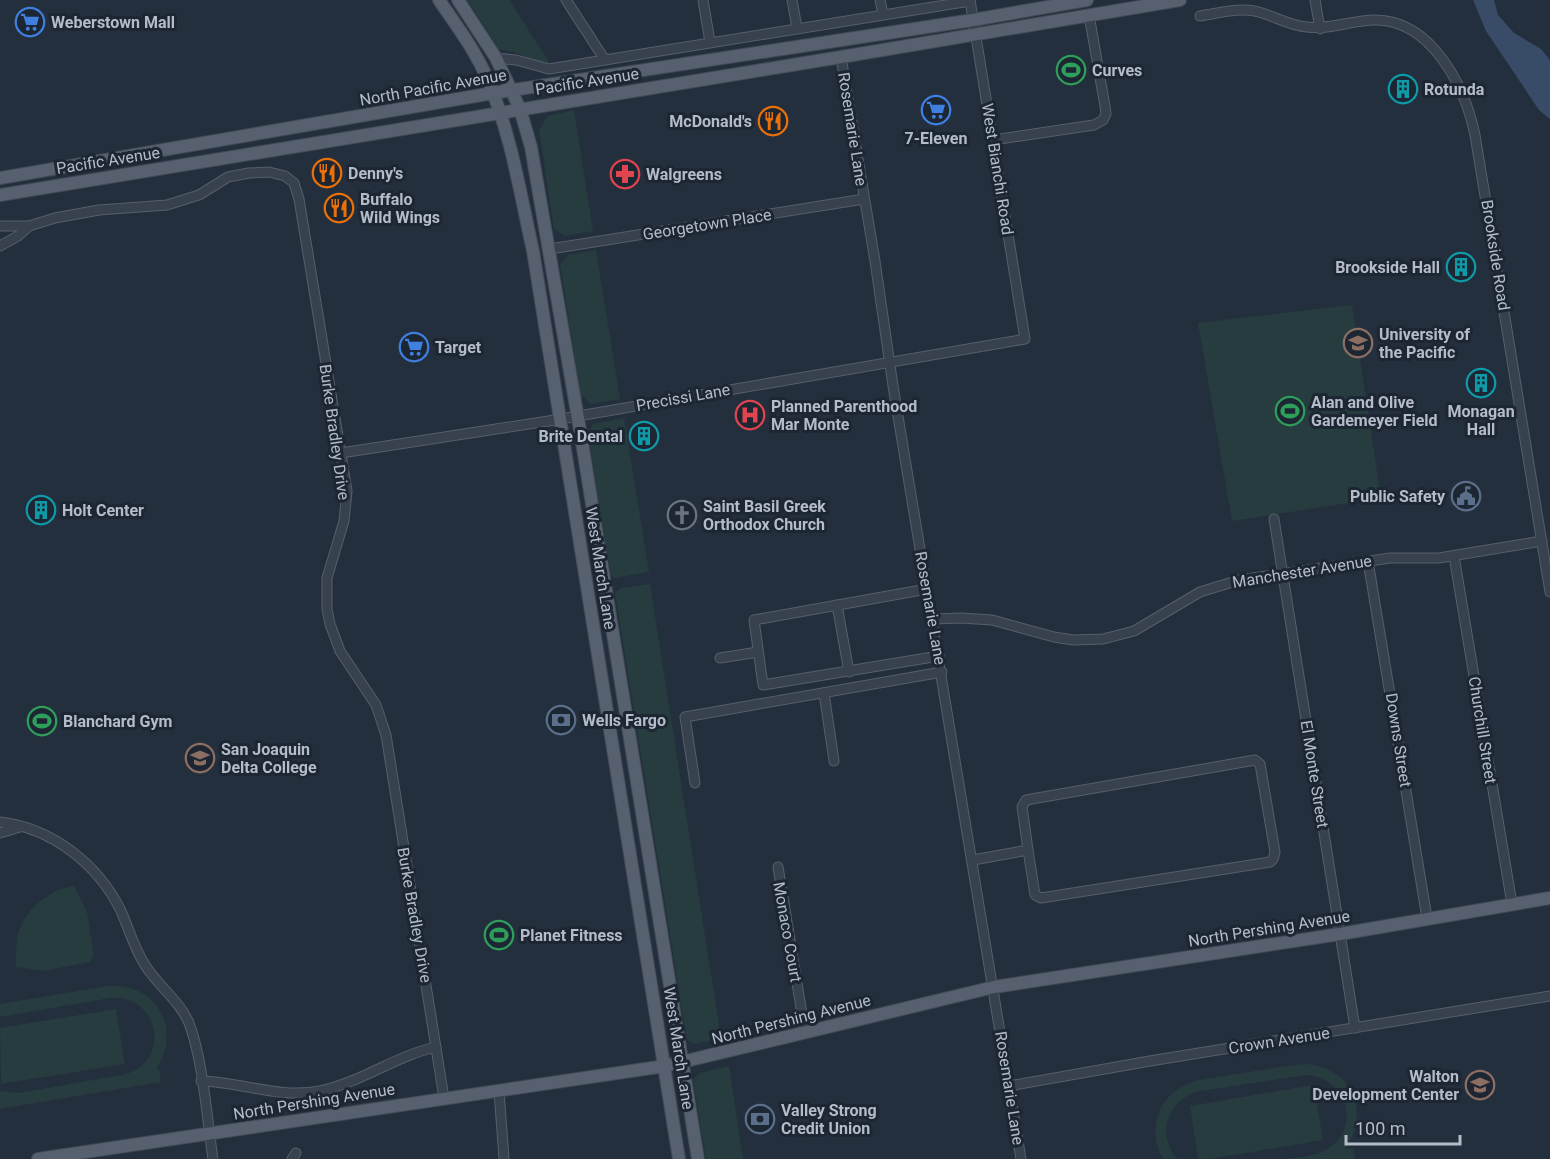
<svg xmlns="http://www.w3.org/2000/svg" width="1550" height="1159" viewBox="0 0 1550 1159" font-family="Roboto,sans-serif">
  <rect width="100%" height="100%" fill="#242f3e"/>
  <g fill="#263c3f">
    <path d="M467,0H509L548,60L549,65L513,52L499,49Z"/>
    <path d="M574,110L593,231L565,236L554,229L539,130L548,116Z"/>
    <path d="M596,250L620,399L591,404L584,397H581L560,264L568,255Z"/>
    <path d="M1352,305L1381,498L1232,521L1198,323Z"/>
    <path d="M624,418L649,572L615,578L611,575L588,435L593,424Z"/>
    <path d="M650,584L721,1038L695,1044L687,1040L615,593L621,588Z"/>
    <path d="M74,886L87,912L94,955L90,962L43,971L16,967C16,957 16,947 17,938C22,911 49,889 74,886Z"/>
    <path d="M108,986C156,982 183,1029 156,1069H159L161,1082L0,1109V1091L18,1093L122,1075C172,1064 161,994 110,998L0,1017V1004Z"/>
    <path d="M116,1009L125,1064L1,1084L0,1028Z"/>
    <path d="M1307,1064C1353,1069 1371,1112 1345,1149L1353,1148L1355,1159H1286C1301,1157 1318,1156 1331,1147C1362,1122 1344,1078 1307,1075L1200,1091C1168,1099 1156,1134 1177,1159H1163C1147,1133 1157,1098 1185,1085C1198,1078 1215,1078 1230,1075C1255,1071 1281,1066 1307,1064Z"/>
    <path d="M729,1066L743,1159H706L693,1080L699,1073Z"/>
    <path d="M1314,1085L1323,1140L1210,1159H1198L1190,1106Z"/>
  </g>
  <path fill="#394c67" d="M1473,0H1494L1498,15L1514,33L1541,49L1550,60V119L1539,110L1486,31Z"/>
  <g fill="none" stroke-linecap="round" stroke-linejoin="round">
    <g stroke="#565f6c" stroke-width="11">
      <g id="minor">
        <path d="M566,0L605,60"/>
        <path d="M703,0L710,42"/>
        <path d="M792,0L797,28"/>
        <path d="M880,0L883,14"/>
        <path d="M1315,0L1320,29"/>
        <path d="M1200,16C1220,13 1240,7 1259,12C1276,17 1290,26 1307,27C1331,30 1352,20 1375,20C1432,20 1465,87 1475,135L1550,592"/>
        <path d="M841,57L875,261L893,386L1021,1159"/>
        <path d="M496,58L516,60L549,69L970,1"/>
        <path d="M993,140L1094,125L1103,120L1106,114L1105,106L1089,15"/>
        <path d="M0,226H29L55,218L99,210L167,205L199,195L228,177L249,173L269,172L285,176L294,183L299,199L347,491L344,521L327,578V609L330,624L340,651L376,705L386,735L444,1098"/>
        <path d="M0,246L18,236L29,226"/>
        <path d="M550,249L864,199"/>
        <path d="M341,453L561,419L1025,339L970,0"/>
        <path d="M1274,519L1355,1028"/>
        <path d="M1454,556L1512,904"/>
        <path d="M1368,561L1427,918"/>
        <path d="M927,589L754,620L763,685L939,656"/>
        <path d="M837,605L849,672"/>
        <path d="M933,619L961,618L992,620L1054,637L1073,640L1103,639L1134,631L1200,592L1239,580L1390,558H1439L1542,541"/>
        <path d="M720,658L758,652"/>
        <path d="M824,693L834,761"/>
        <path d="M695,783L685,717L942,672"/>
        <path d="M0,822C52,828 98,864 121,911C129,929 134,948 145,965C158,986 179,1000 189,1023C203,1060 207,1119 213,1159"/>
        <path d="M0,833L20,827"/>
        <path d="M973,860L1028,850L1035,895L1041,898L1270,862L1273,859L1275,852L1260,764L1255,760L1026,800L1022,807L1028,850"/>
        <path d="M778,867L805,1032"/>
        <path d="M201,1081C242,1082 279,1099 320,1091C362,1082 395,1056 436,1047"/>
        <path d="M1009,1086L1150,1061L1550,996"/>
        <path d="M499,1091L504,1159"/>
        <path d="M292,1159L296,1153"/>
      </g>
    </g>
    <g stroke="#414a57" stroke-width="14">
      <g id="major">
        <path d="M439,0C456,25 475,50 487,78C511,133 520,193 533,251L679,1159"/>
        <path d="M458,0L496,58L520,109L531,147L580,430L698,1159"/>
        <path d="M0,178L493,93L973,20L1087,0"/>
        <path d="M0,195L841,57L1180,0"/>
        <path d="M38,1159L665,1066L994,987L1340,934L1550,898"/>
      </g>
    </g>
    <use href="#minor" stroke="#38414e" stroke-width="9"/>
    <use href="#major" stroke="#56606e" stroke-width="12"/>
  </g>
  <defs>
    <g id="supermarket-ring" transform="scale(1.5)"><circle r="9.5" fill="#1d2633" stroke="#3f7fe0" stroke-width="1.5"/><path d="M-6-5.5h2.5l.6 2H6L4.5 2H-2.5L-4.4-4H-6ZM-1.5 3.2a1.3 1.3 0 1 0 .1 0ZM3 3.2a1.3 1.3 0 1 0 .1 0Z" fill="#3f7fe0"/></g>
    <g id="stadium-ring" transform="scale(1.5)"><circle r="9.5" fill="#1d2633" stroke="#2e9e5b" stroke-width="1.5"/><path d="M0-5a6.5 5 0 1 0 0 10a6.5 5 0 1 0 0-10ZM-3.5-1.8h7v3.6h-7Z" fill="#2e9e5b"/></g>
    <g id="building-ring" transform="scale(1.5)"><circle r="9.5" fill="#1d2633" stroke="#0f9aa8" stroke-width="1.5"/><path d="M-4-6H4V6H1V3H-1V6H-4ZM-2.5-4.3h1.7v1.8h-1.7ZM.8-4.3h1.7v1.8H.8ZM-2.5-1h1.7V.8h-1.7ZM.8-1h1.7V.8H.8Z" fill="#0f9aa8"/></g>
    <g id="restaurant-ring" transform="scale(1.5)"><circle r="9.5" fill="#1d2633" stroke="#e8710a" stroke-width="1.5"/><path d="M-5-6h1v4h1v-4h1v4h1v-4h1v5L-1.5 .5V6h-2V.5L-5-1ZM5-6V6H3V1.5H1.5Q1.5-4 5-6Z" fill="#e8710a"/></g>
    <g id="pharmacy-ring" transform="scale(1.5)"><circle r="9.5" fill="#1d2633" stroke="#e0444e" stroke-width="1.5"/><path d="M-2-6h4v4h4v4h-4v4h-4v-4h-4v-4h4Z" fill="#e0444e"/></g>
    <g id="university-ring" transform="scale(1.5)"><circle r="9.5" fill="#1d2633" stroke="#8d6e63" stroke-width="1.5"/><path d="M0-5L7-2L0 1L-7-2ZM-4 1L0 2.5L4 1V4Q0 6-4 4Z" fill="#8d6e63"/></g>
    <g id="hospital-ring" transform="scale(1.5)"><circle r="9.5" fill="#1d2633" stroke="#e0444e" stroke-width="1.5"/><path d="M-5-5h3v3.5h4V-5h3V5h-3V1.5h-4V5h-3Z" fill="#e0444e"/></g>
    <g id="civic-ring" transform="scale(1.5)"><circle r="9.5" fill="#1d2633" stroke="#5c6f8a" stroke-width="1.5"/><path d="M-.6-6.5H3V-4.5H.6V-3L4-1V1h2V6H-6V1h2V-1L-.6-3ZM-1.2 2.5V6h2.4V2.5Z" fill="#5c6f8a"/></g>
    <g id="church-ring" transform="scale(1.5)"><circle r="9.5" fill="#1d2633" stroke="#6b7280" stroke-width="1.5"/><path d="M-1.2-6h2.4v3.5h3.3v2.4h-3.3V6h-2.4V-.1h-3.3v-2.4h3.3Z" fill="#6b7280"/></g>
    <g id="bank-ring" transform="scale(1.5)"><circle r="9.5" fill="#1d2633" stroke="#5c6f8a" stroke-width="1.5"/><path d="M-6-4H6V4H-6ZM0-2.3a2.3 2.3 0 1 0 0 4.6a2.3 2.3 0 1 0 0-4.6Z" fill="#5c6f8a"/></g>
    <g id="school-ring" transform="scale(1.5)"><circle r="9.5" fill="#1d2633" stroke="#8d6e63" stroke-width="1.5"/><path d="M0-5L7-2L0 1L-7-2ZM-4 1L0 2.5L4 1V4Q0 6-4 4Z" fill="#8d6e63"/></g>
  </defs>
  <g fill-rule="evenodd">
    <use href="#supermarket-ring" x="30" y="22"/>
    <use href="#stadium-ring" x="1071" y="70"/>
    <use href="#building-ring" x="1403" y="89"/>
    <use href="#supermarket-ring" x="936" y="110"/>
    <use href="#restaurant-ring" x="773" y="121"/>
    <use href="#restaurant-ring" x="327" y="173"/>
    <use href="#pharmacy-ring" x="625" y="174"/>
    <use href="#restaurant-ring" x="339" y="208"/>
    <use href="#building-ring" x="1461" y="267"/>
    <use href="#university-ring" x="1358" y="343"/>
    <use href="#supermarket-ring" x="414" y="347"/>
    <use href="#building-ring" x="1481" y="383"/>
    <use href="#stadium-ring" x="1290" y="411"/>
    <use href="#hospital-ring" x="750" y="415"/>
    <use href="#building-ring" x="644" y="436"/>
    <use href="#civic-ring" x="1466" y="496"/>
    <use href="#building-ring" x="41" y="510"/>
    <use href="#church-ring" x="682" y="515"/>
    <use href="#bank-ring" x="561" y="720"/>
    <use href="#stadium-ring" x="42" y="721"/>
    <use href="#university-ring" x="200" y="758"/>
    <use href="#stadium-ring" x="499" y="935"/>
    <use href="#school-ring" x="1480" y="1085"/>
    <use href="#bank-ring" x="760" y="1119"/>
  </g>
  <g text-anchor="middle" stroke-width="6" stroke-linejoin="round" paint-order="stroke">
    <g font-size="16" font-weight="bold" fill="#b4bcc9" stroke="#1d2633" text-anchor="start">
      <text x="51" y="28">Weberstown Mall</text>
      <text x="1092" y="76">Curves</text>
      <text x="1424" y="95">Rotunda</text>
      <text x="752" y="127" text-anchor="end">McDonald's</text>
      <text x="936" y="144" text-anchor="middle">7-Eleven</text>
      <text x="348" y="179">Denny's</text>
      <text x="646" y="180">Walgreens</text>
      <text x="360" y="205">Buffalo<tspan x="360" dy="18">Wild Wings</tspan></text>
      <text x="1440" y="273" text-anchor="end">Brookside Hall</text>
      <text x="1379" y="340">University of<tspan x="1379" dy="18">the Pacific</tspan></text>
      <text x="435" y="353">Target</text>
      <text x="1311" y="408">Alan and Olive<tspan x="1311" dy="18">Gardemeyer Field</tspan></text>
      <text x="771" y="412">Planned Parenthood<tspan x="771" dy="18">Mar Monte</tspan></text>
      <text x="1481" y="417" text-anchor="middle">Monagan<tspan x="1481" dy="18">Hall</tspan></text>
      <text x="623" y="442" text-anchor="end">Brite Dental</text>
      <text x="1445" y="502" text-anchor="end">Public Safety</text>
      <text x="703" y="512">Saint Basil Greek<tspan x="703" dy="18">Orthodox Church</tspan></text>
      <text x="62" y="516">Holt Center</text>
      <text x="582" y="726">Wells Fargo</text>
      <text x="63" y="727">Blanchard Gym</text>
      <text x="221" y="755">San Joaquin<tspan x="221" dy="18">Delta College</tspan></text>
      <text x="520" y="941">Planet Fitness</text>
      <text x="1459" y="1082" text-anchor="end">Walton<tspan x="1459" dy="18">Development Center</tspan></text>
      <text x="781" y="1116">Valley Strong<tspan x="781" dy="18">Credit Union</tspan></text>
    </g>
    <g font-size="16" fill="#b4bcc9" stroke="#1d2633">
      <text transform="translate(587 81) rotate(-9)" y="6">Pacific Avenue</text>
      <text transform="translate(433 87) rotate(-10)" y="6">North Pacific Avenue</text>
      <text transform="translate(853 129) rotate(81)" y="6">Rosemarie Lane</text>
      <text transform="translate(108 160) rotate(-9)" y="6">Pacific Avenue</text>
      <text transform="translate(998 169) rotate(81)" y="6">West Bianchi Road</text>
      <text transform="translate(707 224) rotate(-9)" y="6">Georgetown Place</text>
      <text transform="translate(1496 255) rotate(81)" y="6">Brookside Road</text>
      <text transform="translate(683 397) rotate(-10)" y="6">Precissi Lane</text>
      <text transform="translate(335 432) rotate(82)" y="6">Burke Bradley Drive</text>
      <text transform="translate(601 568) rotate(81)" y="6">West March Lane</text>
      <text transform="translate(1302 571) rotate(-9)" y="6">Manchester Avenue</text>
      <text transform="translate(931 608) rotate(80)" y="6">Rosemarie Lane</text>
      <text transform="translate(1483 730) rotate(81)" y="6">Churchill Street</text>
      <text transform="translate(1399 740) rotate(81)" y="6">Downs Street</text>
      <text transform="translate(1315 774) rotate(81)" y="6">El Monte Street</text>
      <text transform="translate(415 915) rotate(80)" y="6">Burke Bradley Drive</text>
      <text transform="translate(1269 928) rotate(-9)" y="6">North Pershing Avenue</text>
      <text transform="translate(788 932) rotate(80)" y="6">Monaco Court</text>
      <text transform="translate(791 1019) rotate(-14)" y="6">North Pershing Avenue</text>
      <text transform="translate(1279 1040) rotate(-9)" y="6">Crown Avenue</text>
      <text transform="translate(679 1048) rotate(81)" y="6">West March Lane</text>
      <text transform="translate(1010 1088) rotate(81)" y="6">Rosemarie Lane</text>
      <text transform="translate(314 1101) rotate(-9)" y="6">North Pershing Avenue</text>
    </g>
  </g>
  <path d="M1346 1135v9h114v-9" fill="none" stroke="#b4bcc9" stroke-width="3"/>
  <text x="1355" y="1135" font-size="18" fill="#b4bcc9" stroke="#1d2633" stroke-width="4.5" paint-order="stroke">100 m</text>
</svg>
